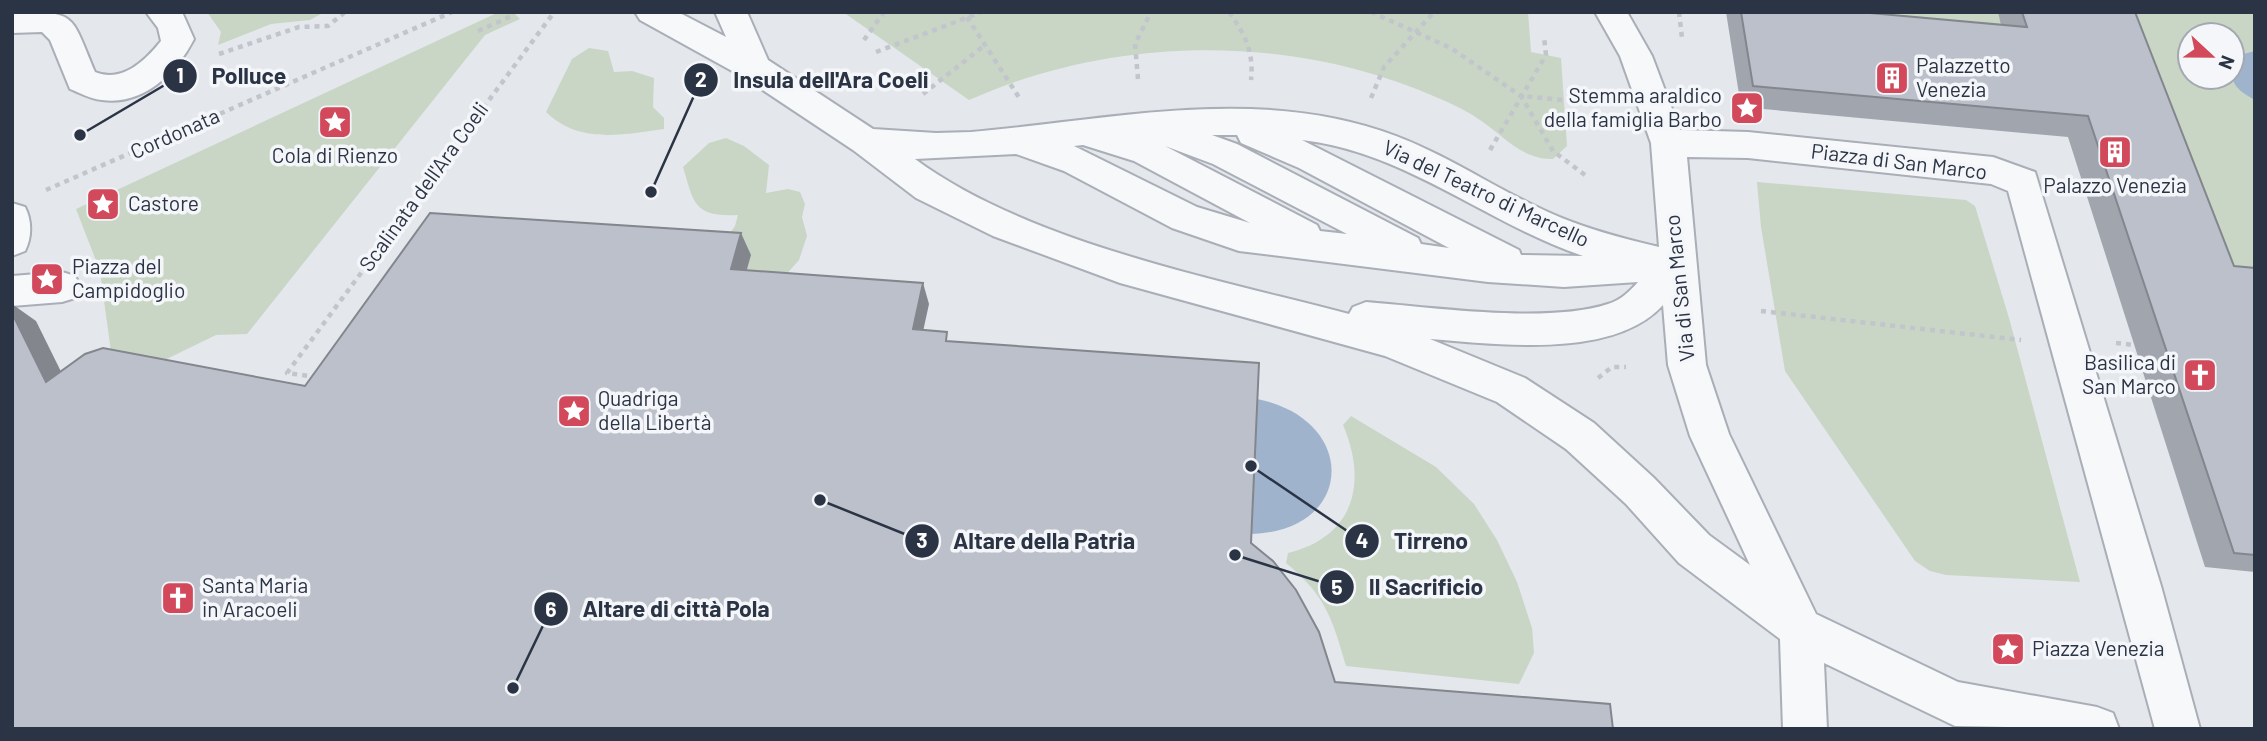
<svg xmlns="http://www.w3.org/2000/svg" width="2267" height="741" viewBox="0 0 2267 741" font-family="Barlow,sans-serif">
  <rect width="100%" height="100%" fill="#e4e7ec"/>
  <g fill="#c9d6c5" fill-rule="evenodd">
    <path d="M207,12H305L321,14L310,20L271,24L218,45L221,32Z"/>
    <path d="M499,12H513L520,19L485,35L247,334L216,335L144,370L114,374L100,271L76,209Z"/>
    <path d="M843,12H1528L1531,52L1561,58L1567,146L1553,159C1522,160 1504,136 1480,120C1467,111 1453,104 1438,98C1292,33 1115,35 969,100Z"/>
    <path d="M1793,12H1998L2009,48Z"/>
    <path d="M2107,12H2255V289L2209,284ZM2190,35H2232V77H2190Z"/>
    <path d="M589,48L608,51L614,72L632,71L654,78L653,107L664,118V129C621,135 579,144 546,112L572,59Z"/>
    <path d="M726,138L744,146L769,165L766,193L788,189L800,192L805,204L802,217L807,236L799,260L782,279L740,269L724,242L735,226L738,215C694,217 694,204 683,167L709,143Z"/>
    <path d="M1757,182L1966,200L1975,206L2009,318L2080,582L1946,575L1930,571L1915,561L1785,371L1761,227Z"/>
    <path d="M1351,416L1436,467L1474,504L1497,540L1517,582L1532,628L1534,653L1519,684L1346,666C1332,618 1326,596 1286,563L1288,553C1354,537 1368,483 1343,425Z"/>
  </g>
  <g fill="#9fb4cc">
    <path d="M2255,51V100C2230,86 2232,82 2232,57Z"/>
    <path d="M1257,399C1359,419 1356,532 1250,534Z"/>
  </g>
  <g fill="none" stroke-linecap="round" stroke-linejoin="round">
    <g stroke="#a9aeb7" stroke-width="4">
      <g id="minor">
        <path d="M12,12C78,12 70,13 95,72C122,83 145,61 161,41L158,28L146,12H182L194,39C177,72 144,106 102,100C91,99 80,93 70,89L50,40L42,32L12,33Z"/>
        <path d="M635,12H678L726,37L715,12H747L768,60L873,129L936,133L971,132C1111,120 1259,84 1396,136C1449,156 1496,189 1548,212C1583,228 1621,238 1659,247L1651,143L1620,56L1595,12H1627L1652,56L1680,130L1748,132L1993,157L2035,172L2161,586L2200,729H2155L2008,191L1991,184L1748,158L1687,157L1706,365L1729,434L1816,614L1958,682L2097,707L2113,713L2119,729L1955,726L1824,663L1827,729H1783L1780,639L1679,563L1626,504L1566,449L1497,402L1385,356L1120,283L993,236L916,198L853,150L743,77L640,20ZM1212,135H1237L1241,143L1299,168L1449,248L1421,244L1418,238L1237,144ZM1302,140C1406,152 1486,223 1583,256L1521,255L1519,250ZM1083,145L1134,161L1250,223L1197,207L1074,146ZM1165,146L1213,164L1347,234L1320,231L1317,225ZM1016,154L1064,171L1172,228L1239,251L1488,282L1564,287L1638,282C1629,292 1621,300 1608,304C1548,324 1430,307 1366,302L1353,307L1349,314C1213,278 1029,243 915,159ZM1663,305L1668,365L1690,436L1750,565L1709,535L1654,478L1594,423L1525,378L1430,339C1498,344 1613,360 1663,305Z"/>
        <path d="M12,203L25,207C32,221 32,237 25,251L12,256Z"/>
        <path d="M62,272L75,276L81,287L75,298L62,302L12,306V276Z"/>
      </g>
    </g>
    <g stroke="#c2c5cb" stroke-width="4.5" stroke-dasharray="5 5" stroke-linecap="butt">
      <path d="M1229,12C1245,34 1254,52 1251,80"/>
      <path d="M1371,12L1451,48L1521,96"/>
      <path d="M1679,12L1682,38"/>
      <path d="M967,17L1020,99"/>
      <path d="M478,31L514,15"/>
      <path d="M864,40L884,12"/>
      <path d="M876,52L982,12"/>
      <path d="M219,54L299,27L328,26L345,12"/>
      <path d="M1138,79L1135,44L1151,12"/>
      <path d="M923,94L985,45"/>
      <path d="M1371,98L1384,67L1434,12"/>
      <path d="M1490,150L1546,55L1544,37"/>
      <path d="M1585,175L1553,151L1521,96L1593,103"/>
      <path d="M46,190L452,12"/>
      <path d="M1761,311L2021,340"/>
      <path d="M2116,343L2134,345"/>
      <path d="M317,377L287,373L552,15"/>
      <path d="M1598,378L1612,367H1626"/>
    </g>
    <use href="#minor" fill="#f7f8fa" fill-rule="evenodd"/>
  </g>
  <path fill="#a1a5ae" d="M1726,12H1859L2001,25L1998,12H2135L2234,266L2255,268V572L2205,567L2068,137L1741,107Z"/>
  <g fill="#83868d">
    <path d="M741,233L751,255L741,290L731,269Z"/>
    <path d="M923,283L929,304L919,350L913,329Z"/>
    <path d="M12,304L36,321L76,402L46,382L12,313Z"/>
  </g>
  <g fill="#bbc0ca" stroke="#83868d" stroke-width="2">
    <path d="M1741,12H1859L2027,27L2022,12H2135L2234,266L2255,268V555L2234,553L2088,116L1753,86Z"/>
    <path d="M430,213L741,233L731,269L923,283L913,329L947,332L946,341L1259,363L1251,543L1273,561L1296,590L1319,632L1335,682L1610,704L1613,729H12V313L46,382L85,354L103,348L305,386Z"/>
  </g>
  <defs>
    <g id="building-square" transform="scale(1.75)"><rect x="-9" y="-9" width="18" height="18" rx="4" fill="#d1495b" stroke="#f4f6f9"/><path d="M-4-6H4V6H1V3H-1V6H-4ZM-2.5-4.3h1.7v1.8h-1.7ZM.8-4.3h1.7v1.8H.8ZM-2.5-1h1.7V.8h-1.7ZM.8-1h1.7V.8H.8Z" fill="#fff"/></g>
    <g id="sight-square" transform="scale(1.75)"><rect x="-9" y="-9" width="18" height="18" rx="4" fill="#d1495b" stroke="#f4f6f9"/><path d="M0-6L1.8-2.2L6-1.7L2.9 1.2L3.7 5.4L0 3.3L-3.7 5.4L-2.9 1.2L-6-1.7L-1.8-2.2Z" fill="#fff"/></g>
    <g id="church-square" transform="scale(1.75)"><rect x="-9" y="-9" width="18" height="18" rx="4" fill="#d1495b" stroke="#f4f6f9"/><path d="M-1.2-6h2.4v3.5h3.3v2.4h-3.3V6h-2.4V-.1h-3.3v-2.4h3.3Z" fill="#fff"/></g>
  </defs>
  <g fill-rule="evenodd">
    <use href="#building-square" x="1892" y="78"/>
    <use href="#sight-square" x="1747" y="108"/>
    <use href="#sight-square" x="335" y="122"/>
    <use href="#building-square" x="2115" y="152"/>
    <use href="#sight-square" x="103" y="204"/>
    <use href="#sight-square" x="47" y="279"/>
    <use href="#church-square" x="2200" y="375"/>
    <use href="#sight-square" x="574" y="411"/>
    <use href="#church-square" x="178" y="598"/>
    <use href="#sight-square" x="2008" y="649"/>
  </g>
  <g text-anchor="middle" stroke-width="7" stroke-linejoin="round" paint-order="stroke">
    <g font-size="21" fill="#2b3445" stroke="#f4f6f9" text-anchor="start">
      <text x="1916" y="73">Palazzetto<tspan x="1916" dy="24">Venezia</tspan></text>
      <text x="1722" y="103" text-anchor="end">Stemma araldico<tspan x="1722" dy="24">della famiglia Barbo</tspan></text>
      <text x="335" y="163" text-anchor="middle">Cola di Rienzo</text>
      <text x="2115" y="193" text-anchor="middle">Palazzo Venezia</text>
      <text x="128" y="211">Castore</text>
      <text x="72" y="274">Piazza del<tspan x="72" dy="24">Campidoglio</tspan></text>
      <text x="2176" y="370" text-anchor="end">Basilica di<tspan x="2176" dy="24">San Marco</tspan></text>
      <text x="598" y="406">Quadriga<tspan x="598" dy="24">della Libertà</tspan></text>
      <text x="202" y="593">Santa Maria<tspan x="202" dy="24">in Aracoeli</tspan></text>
      <text x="2032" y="656">Piazza Venezia</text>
    </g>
    <g font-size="21" fill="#2b3445" stroke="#f4f6f9">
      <text transform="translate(175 134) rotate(-24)" y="7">Cordonata</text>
      <text transform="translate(1899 162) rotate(7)" y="7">Piazza di San Marco</text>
      <text transform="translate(424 187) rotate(-54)" y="7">Scalinata dell'Ara Coeli</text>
      <text transform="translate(1486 194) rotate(25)" y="7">Via del Teatro di Marcello</text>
      <text transform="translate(1680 288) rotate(-96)" y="7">Via di San Marco</text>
    </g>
  </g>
  <path fill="none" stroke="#2b3445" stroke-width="2.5" d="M80 135L180 76M651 192L701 80M820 500L922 541M1251 466L1362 541M1235 555L1337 587M513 688L551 609"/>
  <g fill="#2b3445" stroke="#f4f6f9" stroke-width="2.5">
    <circle cx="80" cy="135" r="7"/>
    <circle cx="651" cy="192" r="7"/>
    <circle cx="820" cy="500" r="7"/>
    <circle cx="1251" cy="466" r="7"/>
    <circle cx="1235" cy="555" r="7"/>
    <circle cx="513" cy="688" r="7"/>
    <circle cx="180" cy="76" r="18"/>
    <circle cx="701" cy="80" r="18"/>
    <circle cx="922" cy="541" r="18"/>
    <circle cx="1362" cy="541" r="18"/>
    <circle cx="1337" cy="587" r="18"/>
    <circle cx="551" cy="609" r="18"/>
  </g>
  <g font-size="21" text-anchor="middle" font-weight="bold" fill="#fff">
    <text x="180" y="83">1</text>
    <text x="701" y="87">2</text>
    <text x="922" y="548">3</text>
    <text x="1362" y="548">4</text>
    <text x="1337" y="595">5</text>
    <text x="551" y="617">6</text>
  </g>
  <g font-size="23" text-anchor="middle" font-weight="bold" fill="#2b3445" stroke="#f4f6f9" stroke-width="7" stroke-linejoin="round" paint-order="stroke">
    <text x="249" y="84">Polluce</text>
    <text x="831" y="88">Insula dell'Ara Coeli</text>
    <text x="1044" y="549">Altare della Patria</text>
    <text x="1431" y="549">Tirreno</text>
    <text x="1426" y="595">Il Sacrificio</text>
    <text x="676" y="617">Altare di città Pola</text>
  </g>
  <rect width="2267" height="741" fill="none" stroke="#2b3445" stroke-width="28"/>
  <g transform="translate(2211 56) rotate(112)"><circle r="33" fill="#f4f6f9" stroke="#a4a8b1" stroke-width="2"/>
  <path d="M0-5L12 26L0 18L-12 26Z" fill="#d1495b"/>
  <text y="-10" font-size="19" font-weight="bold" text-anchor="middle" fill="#2b3445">N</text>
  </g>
</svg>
